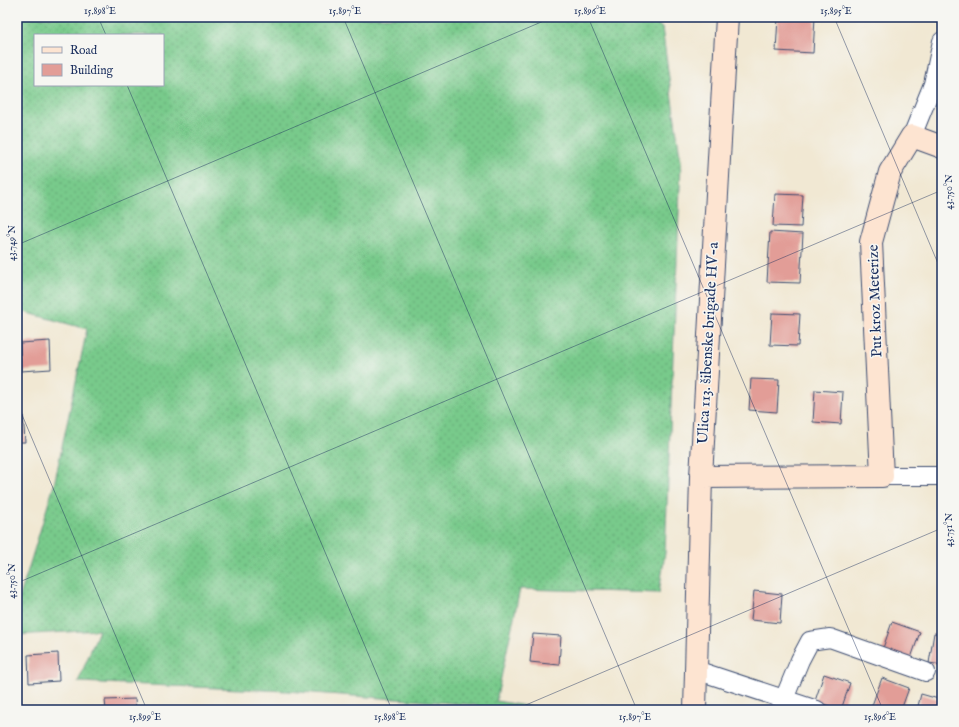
<svg xmlns="http://www.w3.org/2000/svg" width="959" height="727" viewBox="0 0 959 727" font-family="'IM FELL English',serif">
<style>
.grass{fill:url(#grass-dots);stroke:#4a7c74;fill-rule:evenodd}
.building{fill:#e29d97}
.lines{fill:none;stroke-linecap:round;stroke-linejoin:round}
.street-casing{stroke:#3b4b70;stroke-width:20}
.secondary-casing{stroke:#3b4b70;stroke-width:24}
.street{stroke:#fff;stroke-width:18}
.secondary{stroke:#fde4d1;stroke-width:22}
.ticks{fill:none;stroke:#1b2f5e;stroke-width:1;stroke-opacity:0.45}
.labels{text-anchor:middle;dominant-baseline:central;stroke-width:3;stroke-linejoin:round;paint-order:stroke}
.street-label{font-size:15px;fill:#1b2f5e;stroke:#f6f6f2}
.neatline{fill:none;stroke:#1b2f5e;stroke-width:1.5}
.ticks-label{font-size:10px;text-anchor:middle;fill:#1b2f5e}
</style>
<defs>
<pattern id="grass-dots" width="8" height="8" patternUnits="userSpaceOnUse"><rect width="8" height="8" fill="#78ca8b"/><path d="M2 2h.1M6 6h.1" fill="none" stroke="#62a475" stroke-width="1.8" stroke-linecap="round"/></pattern>
</defs>
<rect width="100%" height="100%" fill="#f6f6f2"/>
<filter id="ink" filterUnits="userSpaceOnUse"><feTurbulence type="fractalNoise" baseFrequency=".025" numOctaves="2"/><feDisplacementMap in="SourceGraphic" scale="8" xChannelSelector="R" yChannelSelector="G"/><feConvolveMatrix kernelMatrix="1 2 1 2 8 2 1 2 1" color-interpolation-filters="sRGB"/></filter>
<filter id="wash" filterUnits="userSpaceOnUse"><feTurbulence type="fractalNoise" baseFrequency=".012" numOctaves="4" result="noise"/><feDisplacementMap in="SourceGraphic" scale="16" xChannelSelector="R" yChannelSelector="G"/><feGaussianBlur stdDeviation="0.9" result="paint"/><feColorMatrix in="noise" values="0 0 0 0 0 0 0 0 0 0 0 0 0 0 0 0 0 1.4 0 .05"/><feComposite in="paint" operator="in"/></filter>
<g filter="url(#wash)">
<rect width="100%" height="100%" fill="#f1e8d3"/>
<path class="grass" d="M17 17H650L662 28 681 163 665 553 659 593 520 589 496 701 543 709V710H478V705L286 691 78 682 99 630 17 635V606L54 485 87 329 17 310ZM35 35H163V85H35Z"/>
<g id="blocks">
<path class="building" d="M778 17H815L813 53 776 51Z
M775 194 803 195 801 227 773 226Z
M770 232 803 234 800 283 767 282Z
M772 313 800 314 798 346 770 345Z
M50 341 51 369 21 371 20 343Z
M751 379 779 380 777 412 749 410Z
M815 390 843 392 841 424 813 422Z
M23 414 25 442H17V415Z
M754 591 782 594 780 623 751 620Z
M892 622 920 632 910 661 882 651Z
M941 631 942 665 929 663 934 633 941 634Z
M533 634 561 636 559 665 530 662Z
M58 653 59 681 29 683 28 655Z
M824 674 850 683 841 710 815 701Z
M882 678 909 688 901 710H877L871 708Z
M921 694 942 700V710H917Z
M135 699 136 710H106L105 700Z
M600 706 630 709V710H600Z"/>
</g>
</g>
<g filter="url(#ink)">
<use href="#blocks" fill-opacity="0" stroke="#3b4b70" stroke-width="1"/>
<g class="lines">
<g class="street-casing">
<path id="street" d="M912 136 933 84 942 41
M882 476H942
M696 670 817 710
M784 699 800 660 810 641 830 638 926 672"/>
</g>
<g class="secondary-casing">
<path id="secondary" d="M701 477 882 476 871 242 890 172 912 136 942 147
M695 710 701 477 727 17"/>
</g>
<use href="#street" class="street"/>
<use href="#secondary" class="secondary"/>
</g>
</g>
<path class="ticks" d="M98 17 106 35M343 17 637 710M588 17 883 710M834 17 942 273M127 85 392 710M17 245 553 17M17 403 147 710M17 583 942 190M514 710 942 528"/>
<g class="labels">
<g class="street-label">
<text transform="translate(875 301) rotate(-92)">Put kroz Meterize</text>
<text transform="translate(708 343) rotate(-87)">Ulica 113. šibenske brigade HV-a</text>
</g>
</g>
<rect width="959" height="727" fill="none" stroke="#f6f6f2" stroke-width="44"/>
<rect x="34" y="34" width="130" height="52" fill="#f6f6f2" stroke="#9ea6b7"/>
<rect x="42" y="47" width="20" height="6" fill="#fde4d1" stroke="#9ea6b7"/>
<text x="70" y="54" font-size="12" fill="#1b2f5e">Road</text>
<rect x="42" y="64" width="20" height="12" fill="#e29d97" stroke="#9ea6b7"/>
<text x="70" y="74" font-size="12" fill="#1b2f5e">Building</text>
<rect x="22" y="22" width="915" height="683" class="neatline"/>
<g class="ticks-label">
<text x="100" y="14">15.898°E</text>
<text x="345" y="14">15.897°E</text>
<text x="590" y="14">15.896°E</text>
<text x="836" y="14">15.895°E</text>
<text transform="translate(948 192) rotate(-90)" y="4">43.750°N</text>
<text transform="translate(11 243) rotate(-90)" y="4">43.749°N</text>
<text transform="translate(948 530) rotate(-90)" y="4">43.751°N</text>
<text transform="translate(11 581) rotate(-90)" y="4">43.750°N</text>
<text x="145" y="720">15.899°E</text>
<text x="390" y="720">15.898°E</text>
<text x="635" y="720">15.897°E</text>
<text x="880" y="720">15.896°E</text>
</g>
</svg>
